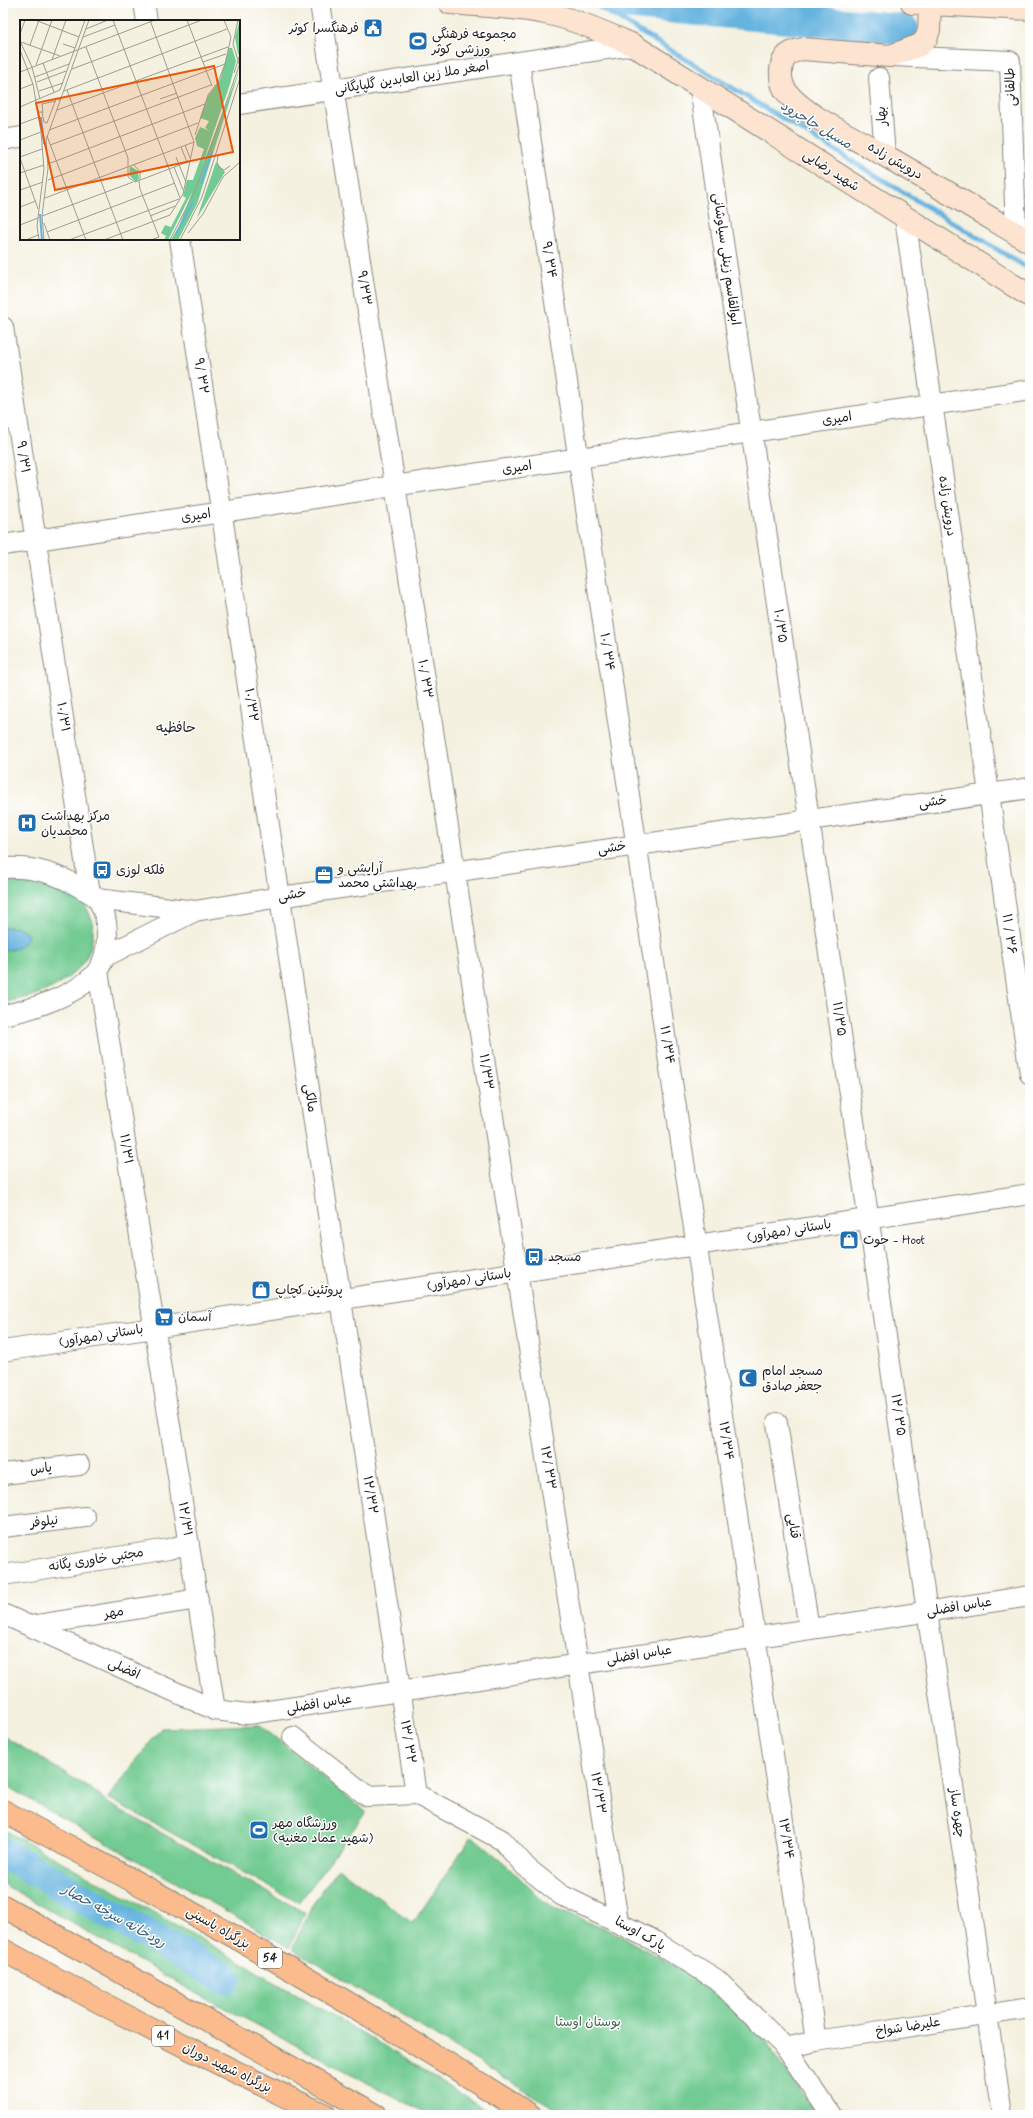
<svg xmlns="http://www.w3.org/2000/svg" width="1033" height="2118" viewBox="0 0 1033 2118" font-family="Mynerve,'Playpen Sans Arabic',sans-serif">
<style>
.green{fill:#72cb92;stroke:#477457}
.water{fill:#65b3df;stroke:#40687e}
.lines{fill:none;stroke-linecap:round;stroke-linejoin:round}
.stream{stroke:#65b3df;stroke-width:5}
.river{stroke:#65b3df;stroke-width:31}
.street-casing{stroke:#88867e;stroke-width:22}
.secondary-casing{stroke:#88867e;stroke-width:24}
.highway-casing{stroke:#88867e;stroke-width:24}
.street{stroke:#fff;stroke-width:20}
.secondary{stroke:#fde4d1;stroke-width:22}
.highway{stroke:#fbbb8c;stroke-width:22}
.labels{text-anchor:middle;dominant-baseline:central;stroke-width:3;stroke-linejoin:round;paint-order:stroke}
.shield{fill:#fff;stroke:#606060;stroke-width:1}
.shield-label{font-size:12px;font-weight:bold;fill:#1c1c1c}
.poi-label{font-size:13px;fill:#1c1c1c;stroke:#fff;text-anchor:start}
.street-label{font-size:13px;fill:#1c1c1c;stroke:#fff}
.park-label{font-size:13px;fill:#3e624b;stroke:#fff}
.water-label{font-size:14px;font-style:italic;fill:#3d6074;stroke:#fff}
.neighbourhood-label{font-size:14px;fill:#1c1c1c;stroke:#fff}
.inset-river{fill:none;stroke:#65b3df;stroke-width:2}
.inset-road{fill:none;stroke:#9e9c92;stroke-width:1}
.view{fill:#e8590c;fill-opacity:0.15;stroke:#e8590c;stroke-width:2}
.inset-edge{fill:none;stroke:#1c1c1c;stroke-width:2}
</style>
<rect width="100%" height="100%" fill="#fff"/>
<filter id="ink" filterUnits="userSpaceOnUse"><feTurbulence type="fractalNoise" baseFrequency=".025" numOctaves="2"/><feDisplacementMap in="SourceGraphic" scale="8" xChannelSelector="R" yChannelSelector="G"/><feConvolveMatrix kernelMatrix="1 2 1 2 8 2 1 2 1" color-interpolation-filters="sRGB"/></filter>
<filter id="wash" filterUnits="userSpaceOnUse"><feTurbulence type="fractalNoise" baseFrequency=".012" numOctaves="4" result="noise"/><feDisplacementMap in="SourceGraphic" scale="16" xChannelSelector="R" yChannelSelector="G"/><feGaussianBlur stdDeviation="0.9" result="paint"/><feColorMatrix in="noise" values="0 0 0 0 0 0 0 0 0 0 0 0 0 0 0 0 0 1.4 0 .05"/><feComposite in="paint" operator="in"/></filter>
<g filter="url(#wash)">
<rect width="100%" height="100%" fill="#f4f1e0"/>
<path class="green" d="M12 879C35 881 66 885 83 903 90 912 93 921 93 931 93 976 41 998 3 1002V880Z
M260 1725 366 1812 299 1903 108 1798 161 1728Z
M3 1736 90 1788 108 1803 305 1913 289 1948C195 1891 98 1840 3 1784Z
M3 1829 187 1931 369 2037 495 2115H430L192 1991 3 1884Z
M472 1836 510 1868 542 1900 557 1910 608 1929 644 1949 699 1979 736 2008 762 2035 816 2115H566L292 1949 313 1904 338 1868 413 1923Z"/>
<path class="water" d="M3 927 19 928 28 935C25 947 14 949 3 951Z"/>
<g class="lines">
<path class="stream" d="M593 3 1026 267"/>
<path class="river" d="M618 3 903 29
M3 1853 226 1979"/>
</g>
</g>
<g filter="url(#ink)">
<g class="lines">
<g class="street-casing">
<path id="street" d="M144 3 147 21
M320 3 618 1921
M892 56 1010 61 1016 234
M519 62 816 2041
M879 78 885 155
M700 87 1002 2115
M239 104 633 45
M3 140 21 137
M905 218 1030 1074
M180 239 416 1794
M3 327 90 893
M3 545 1030 390
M3 868C32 866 57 873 81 888 87 891 95 895 98 900 105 911 107 923 107 935 107 947 105 960 98 970 81 994 31 1010 3 1015
M97 899 195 911 280 897 1030 788
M104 957 195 911
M98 971 215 1710
M3 1351 1030 1194
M777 1423 809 1629
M3 1474 79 1465
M3 1527 85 1517
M3 1575 169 1549 189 1543
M3 1614 215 1710 248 1714 1030 1596
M30 1626 198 1599
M293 1737 367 1796 416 1794
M416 1794 502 1840 526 1867 561 1895 651 1939 716 1979 786 2048 831 2115
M786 2048 816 2041 1030 2008"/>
</g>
<g class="secondary-casing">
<path id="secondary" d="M450 3C486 6 523 7 558 16 584 23 608 34 633 45L1030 296
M912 3 1030 9
M930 4 929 30 926 39 920 45 890 56 803 49C799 50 794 51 791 53 777 60 779 84 788 94 808 118 856 138 884 155 933 183 982 213 1030 242"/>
</g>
<g class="highway-casing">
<path id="highway" d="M3 1811C63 1844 124 1875 183 1908 301 1973 416 2043 530 2115
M3 1906 376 2115
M3 1950C109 2008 216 2064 325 2115"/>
</g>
<use href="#street" class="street"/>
<use href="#secondary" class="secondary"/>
<use href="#highway" class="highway"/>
</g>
</g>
<defs>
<g id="civic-square" transform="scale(1)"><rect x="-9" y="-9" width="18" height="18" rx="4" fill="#1f6fb2" stroke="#fff"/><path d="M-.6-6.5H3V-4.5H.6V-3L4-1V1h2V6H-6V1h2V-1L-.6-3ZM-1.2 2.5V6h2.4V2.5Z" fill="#fff"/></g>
<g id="stadium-square" transform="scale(1)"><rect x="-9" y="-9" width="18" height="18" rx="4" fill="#1f6fb2" stroke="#fff"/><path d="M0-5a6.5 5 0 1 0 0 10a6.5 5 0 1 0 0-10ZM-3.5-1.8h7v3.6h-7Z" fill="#fff"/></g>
<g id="hospital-square" transform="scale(1)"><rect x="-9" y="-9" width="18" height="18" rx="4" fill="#1f6fb2" stroke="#fff"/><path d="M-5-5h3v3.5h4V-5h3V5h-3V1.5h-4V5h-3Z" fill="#fff"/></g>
<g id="bus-square" transform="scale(1)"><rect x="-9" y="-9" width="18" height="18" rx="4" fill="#1f6fb2" stroke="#fff"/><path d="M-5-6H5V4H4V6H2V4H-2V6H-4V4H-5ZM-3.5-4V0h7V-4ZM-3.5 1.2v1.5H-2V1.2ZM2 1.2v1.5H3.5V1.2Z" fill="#fff"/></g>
<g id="office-square" transform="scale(1)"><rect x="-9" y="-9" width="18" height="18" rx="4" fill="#1f6fb2" stroke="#fff"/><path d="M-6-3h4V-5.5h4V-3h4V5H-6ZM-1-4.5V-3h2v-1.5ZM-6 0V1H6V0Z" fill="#fff"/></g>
<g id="shop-square" transform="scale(1)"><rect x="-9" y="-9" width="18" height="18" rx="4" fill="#1f6fb2" stroke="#fff"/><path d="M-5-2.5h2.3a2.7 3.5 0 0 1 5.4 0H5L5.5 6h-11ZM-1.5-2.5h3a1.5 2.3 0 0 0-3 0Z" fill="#fff"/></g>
<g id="supermarket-square" transform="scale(1)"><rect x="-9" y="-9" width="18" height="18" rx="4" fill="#1f6fb2" stroke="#fff"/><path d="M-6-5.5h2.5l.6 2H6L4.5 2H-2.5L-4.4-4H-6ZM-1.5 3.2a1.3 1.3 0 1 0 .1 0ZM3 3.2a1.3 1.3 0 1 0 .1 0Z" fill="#fff"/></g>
<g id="mosque-square" transform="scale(1)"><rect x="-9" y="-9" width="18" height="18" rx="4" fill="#1f6fb2" stroke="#fff"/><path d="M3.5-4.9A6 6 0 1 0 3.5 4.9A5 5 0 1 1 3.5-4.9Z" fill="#fff"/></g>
</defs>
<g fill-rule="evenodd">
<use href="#civic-square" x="373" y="28"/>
<use href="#stadium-square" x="418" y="41"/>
<use href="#hospital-square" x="27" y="823"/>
<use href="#bus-square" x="102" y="870"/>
<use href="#office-square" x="324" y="875"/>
<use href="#shop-square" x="849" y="1240"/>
<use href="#bus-square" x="534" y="1257"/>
<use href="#shop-square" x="261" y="1290"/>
<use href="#supermarket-square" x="164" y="1317"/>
<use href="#mosque-square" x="748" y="1378"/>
<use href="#stadium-square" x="259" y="1830"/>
</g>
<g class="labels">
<g class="shield">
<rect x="258" y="1948" width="24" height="20" rx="3"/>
<rect x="152" y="2026" width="22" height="20" rx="3"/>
</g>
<g class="shield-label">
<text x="270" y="1958">54</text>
<text x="163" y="2036">41</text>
</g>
<g class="poi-label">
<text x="359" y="28" text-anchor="end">فرهنگسرا کوثر</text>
<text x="432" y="34">مجموعه فرهنگی<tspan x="432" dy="15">ورزشی کوثر</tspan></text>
<text x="41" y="816">مرکز بهداشت<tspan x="41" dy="15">محمدیان</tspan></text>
<text x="338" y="868">آرایشی و<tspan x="338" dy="15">بهداشتی محمد</tspan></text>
<text x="116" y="870">فلکه لوزی</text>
<text x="863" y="1240">حوت - Hoot</text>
<text x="548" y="1257">مسجد</text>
<text x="275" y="1290">پروتئین کچاپ</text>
<text x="178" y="1317">آسمان</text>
<text x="762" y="1371">مسجد امام<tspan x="762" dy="15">جعفر صادق</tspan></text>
<text x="273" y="1823">ورزشگاه مهر<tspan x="273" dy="15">(شهید عماد مغنیه)</tspan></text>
</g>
<g class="street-label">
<text transform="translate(412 78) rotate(-9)">اصغر ملا زین العابدین گلپایگانی</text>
<text transform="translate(1011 87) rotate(-92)">طالقانی</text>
<text transform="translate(882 116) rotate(-94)">بهار</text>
<text transform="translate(895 161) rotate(30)">درویش زاده</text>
<text transform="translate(831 171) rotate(33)">شهید رضایی</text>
<text transform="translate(726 259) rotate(82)">ابوالقاسم زینلی سیاوشانی</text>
<text transform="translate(549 260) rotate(81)">۹/ ۳۴</text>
<text transform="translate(364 288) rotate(81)">۹/۳۳</text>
<text transform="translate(201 376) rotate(81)">۹/ ۳۲</text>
<text transform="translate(837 419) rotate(-9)">امیری</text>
<text transform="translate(23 457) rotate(81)">۹ /۳۱</text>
<text transform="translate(517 468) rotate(-9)">امیری</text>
<text transform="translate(947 506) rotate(82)">درویش زاده</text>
<text transform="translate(196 516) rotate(-9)">امیری</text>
<text transform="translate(780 626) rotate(82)">۱۰/۳۵</text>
<text transform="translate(607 652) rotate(81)">۱۰/ ۳۴</text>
<text transform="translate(425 679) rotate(81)">۱۰/ ۳۳</text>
<text transform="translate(251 705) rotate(81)">۱۰/۳۲</text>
<text transform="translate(63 717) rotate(81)">۱۰/۳۱</text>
<text transform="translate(933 802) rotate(-8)">خشی</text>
<text transform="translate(612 848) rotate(-8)">خشی</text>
<text transform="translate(292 895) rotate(-9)">خشی</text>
<text transform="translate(1009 934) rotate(82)">۱۱ / ۳۶</text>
<text transform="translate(839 1019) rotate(82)">۱۱/۳۵</text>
<text transform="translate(667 1045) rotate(81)">۱۱ /۳۴</text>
<text transform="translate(486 1072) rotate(81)">۱۱/۳۳</text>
<text transform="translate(310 1098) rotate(81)">مالکی</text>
<text transform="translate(126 1149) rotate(81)">۱۱/۳۱</text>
<text transform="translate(789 1231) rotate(-9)">باستانی (مهرآور)</text>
<text transform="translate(469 1280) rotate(-9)">باستانی (مهرآور)</text>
<text transform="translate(101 1336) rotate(-9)">باستانی (مهرآور)</text>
<text transform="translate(898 1415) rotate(82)">۱۲/ ۳۵</text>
<text transform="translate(726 1441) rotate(81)">۱۲/۳۴</text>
<text transform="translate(548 1468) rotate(81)">۱۲/ ۳۳</text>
<text transform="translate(41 1469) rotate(-6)">یاس</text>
<text transform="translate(370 1495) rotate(81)">۱۲/۳۲</text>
<text transform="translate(185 1519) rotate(81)">۱۲/۳۱</text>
<text transform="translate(44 1522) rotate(-7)">نیلوفر</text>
<text transform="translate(793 1526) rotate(81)">قنایی</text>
<text transform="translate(96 1560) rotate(-9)">مجتبی خاوری یگانه</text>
<text transform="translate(959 1607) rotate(-9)">عباس افضلی</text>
<text transform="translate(114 1613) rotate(-9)">مهر</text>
<text transform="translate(639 1655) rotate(-9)">عباس افضلی</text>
<text transform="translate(124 1669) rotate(24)">افضلی</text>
<text transform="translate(319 1704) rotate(-9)">عباس افضلی</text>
<text transform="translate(408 1742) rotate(81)">۱۳/ ۳۲</text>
<text transform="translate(598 1793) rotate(81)">۱۳/۳۳</text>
<text transform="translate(957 1813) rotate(82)">چهره ساز</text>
<text transform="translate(786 1839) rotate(81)">۱۳/۳۴</text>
<text transform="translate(218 1928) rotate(30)">بزرگراه یاسینی</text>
<text transform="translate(640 1934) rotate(29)">پارک اوستا</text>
<text transform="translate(908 2027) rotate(-9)">علیرضا شواخ</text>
<text transform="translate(227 2068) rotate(26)">بزرگراه شهید دوران</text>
</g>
<g class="park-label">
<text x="588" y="2022">بوستان اوستا</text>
</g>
<g class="water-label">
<text transform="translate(816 125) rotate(31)">مسیل جاجرود</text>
<text transform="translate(114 1916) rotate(29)">رودخانه سرخه حصار</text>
</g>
<g class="neighbourhood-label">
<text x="176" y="728">حافظیه</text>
</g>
</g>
<g transform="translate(20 20)">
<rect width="220" height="220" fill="#f4f1e0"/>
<path d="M220 0V32L218 35 215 17ZM209 28H212L216 41 210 64 176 164 148 220H144L146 216 141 213 145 205 151 207 166 178 163 176 167 160H173L184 129 177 126 175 118 180 107 190 111 185 108 189 101 180 98 188 76 200 60ZM220 48 177 184 158 220H151L159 206ZM196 142 205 152 177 198 181 186ZM110 146 118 151 119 159 116 162 109 155Z" fill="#72cb92"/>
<path class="inset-river" d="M21 97 24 124M181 164 192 132M20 194 22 220M156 214 173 182"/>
<path class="inset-road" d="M15 0 59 17M93 0 160 178M167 0 192 66M204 0 211 17M218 0 213 24 220 47M66 9 88 0M0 14 5 0M63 17 95 5M0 21 12 47 20 79M1 22 40 36M43 24 55 28M10 25 19 0M66 27 108 138V146M0 30 13 64 21 112 24 149 17 206 19 220M32 40 46 0M183 42 206 34M23 43 34 72M16 45 32 0M52 49 182 0M0 52 135 0M214 53 220 34M15 57 49 44M17 62 46 51M0 69 13 64M47 70 103 220M19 71 43 63M44 71 207 9M140 79 157 73M16 80 40 70 65 0M0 87 16 80M37 90 208 27M18 92H22L24 102 27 103 36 79 40 80M23 93 22 84 36 81M0 104 19 97M29 110 205 44M175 115 188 75 198 62 205 44 211 17M27 116 66 220M0 120 21 112M30 125 191 65M165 125 170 138M161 127 167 142M198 136 197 143 200 148 204 150 210 146M0 137 22 129M156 137 166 162M0 138 18 189M28 144 185 84M114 145 120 152V160M108 147V157L115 162 170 141M154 147 163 170M0 153 24 145M28 160 178 103M119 161 120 169 139 217 131 220M0 170 23 162M25 178 174 122M0 187 16 181M22 196 113 162M130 196 155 186M24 203 30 220M0 205 18 198M27 212 155 163M168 213 183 194 203 157 220 142M6 220 18 215M24 220 22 196 28 148 26 120 69 0M49 220 159 179M84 220 150 195 163 174 174 122 130 0M150 220 176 169 220 43M160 220 182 177 220 58"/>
<path class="view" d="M194 46 213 132 35 170 16 83Z"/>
<rect width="220" height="220" class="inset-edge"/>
</g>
<rect width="1033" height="2118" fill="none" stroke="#fff" stroke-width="16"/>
</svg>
